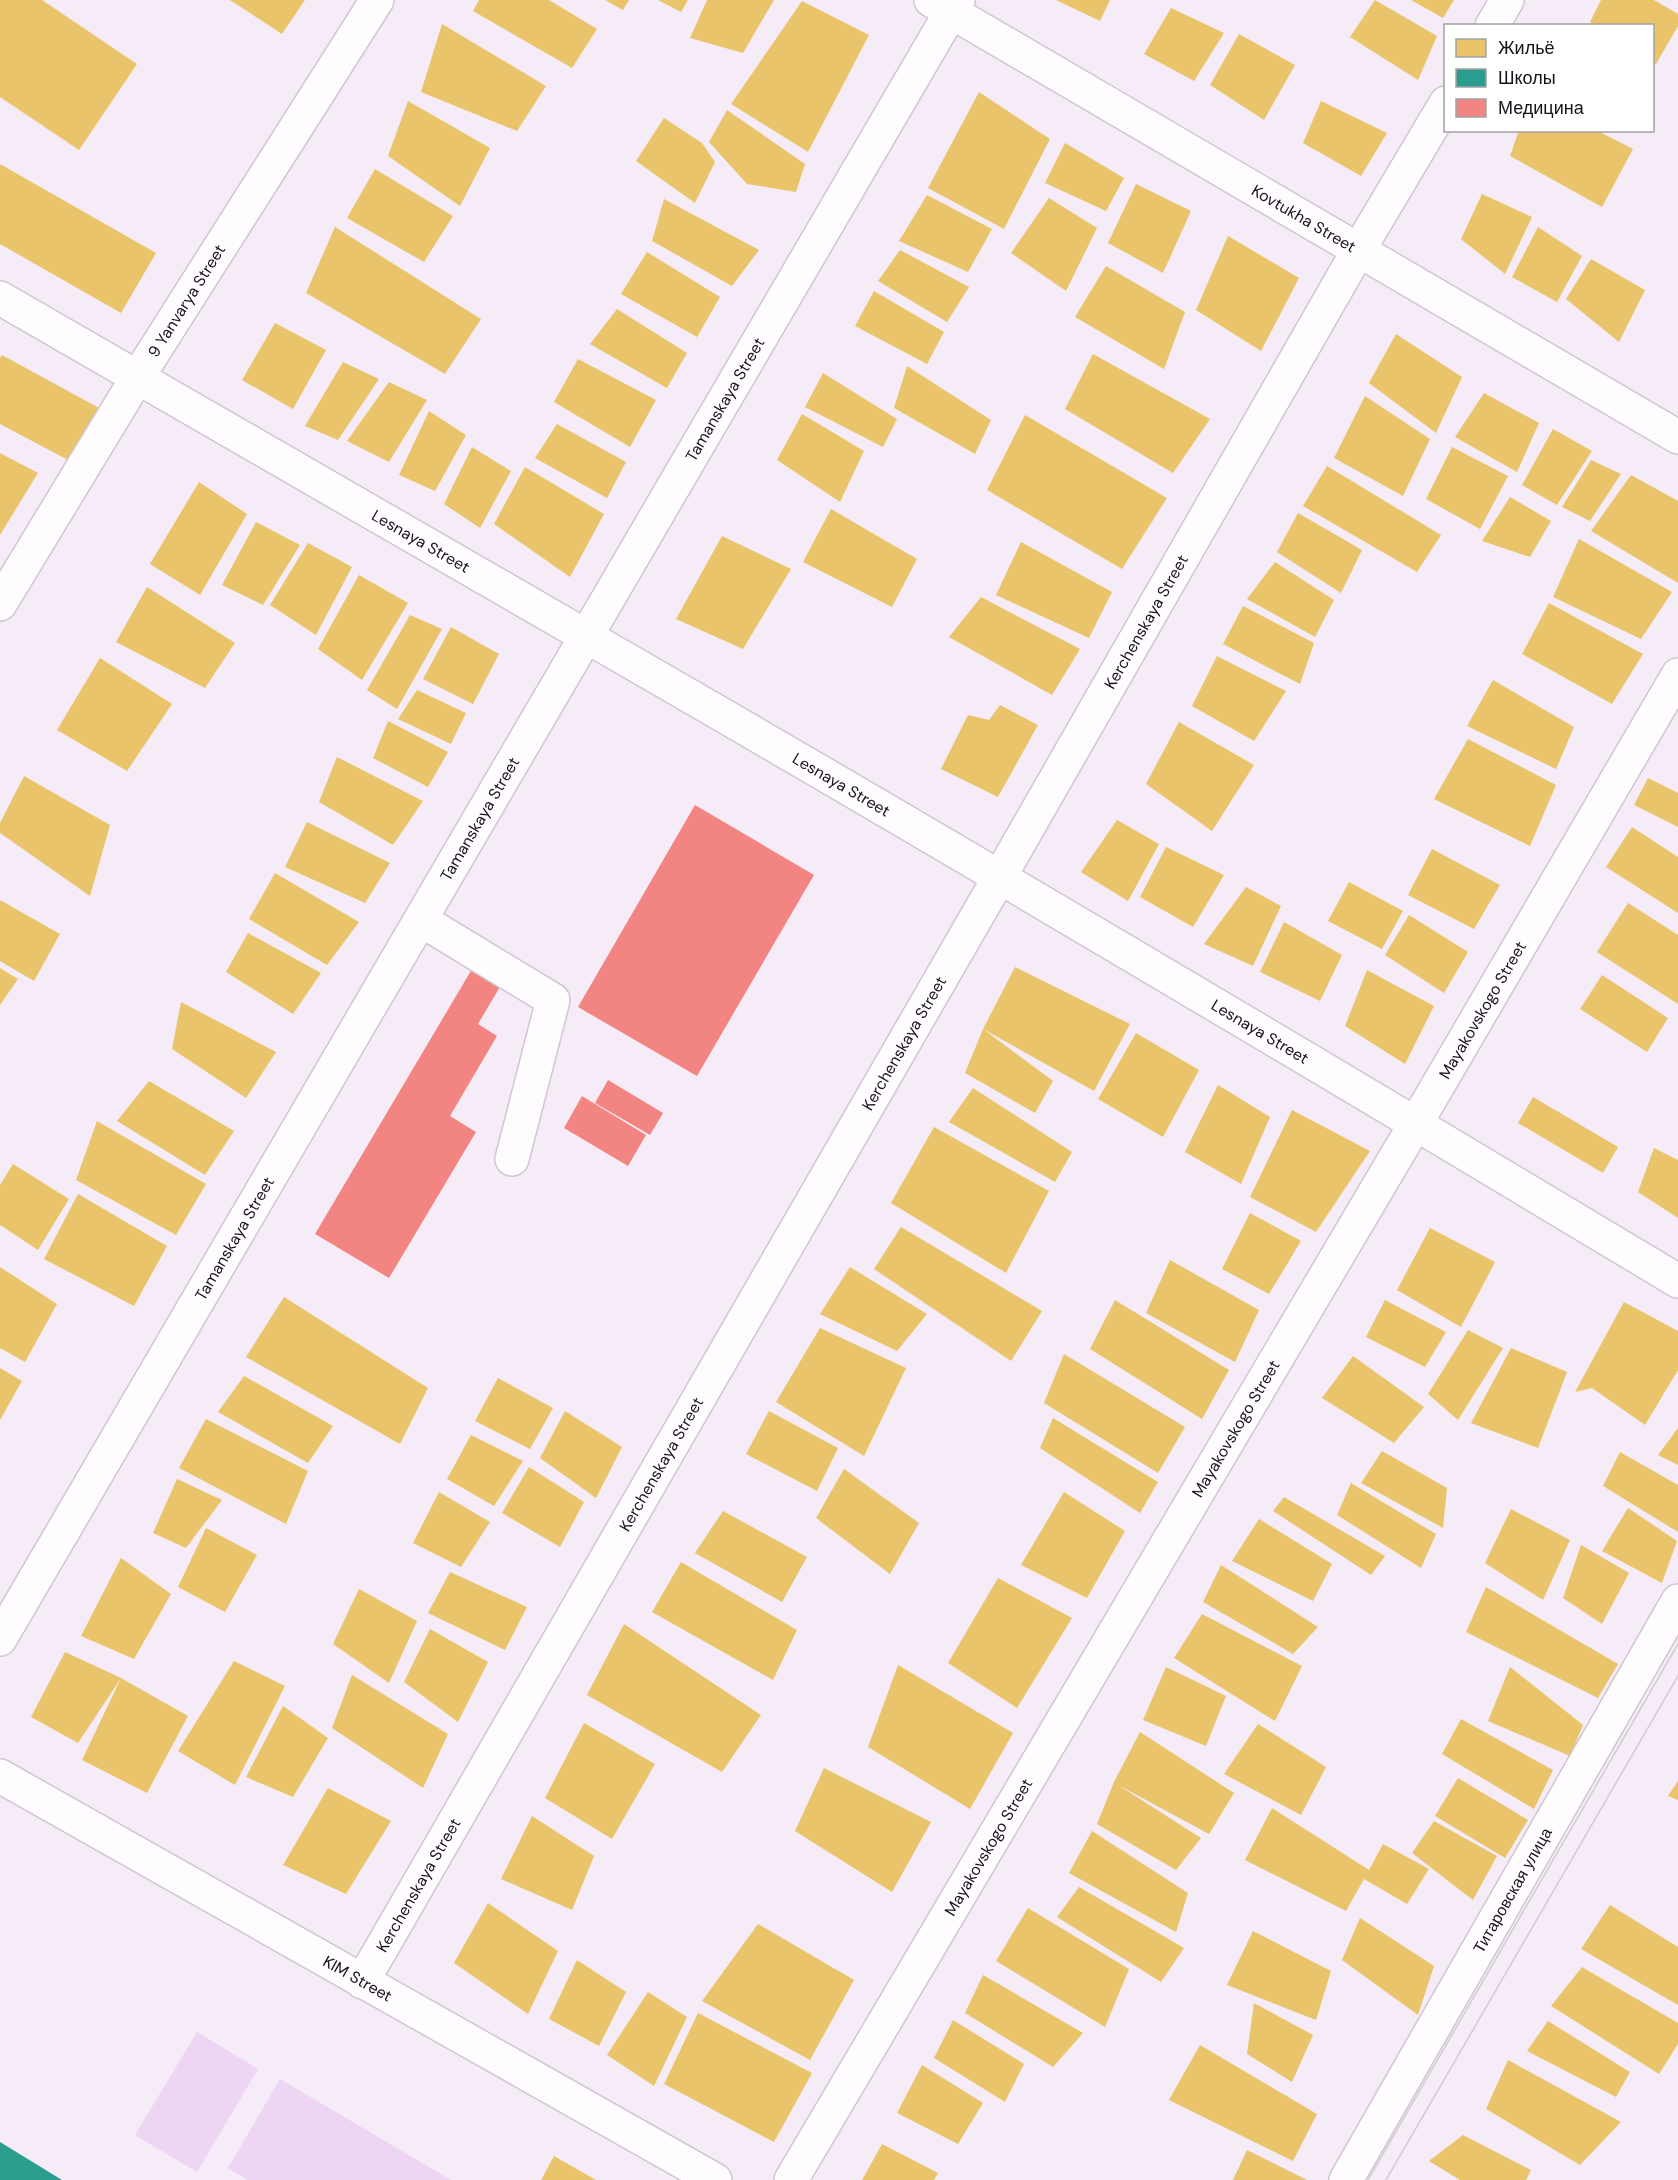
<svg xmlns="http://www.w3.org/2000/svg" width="1678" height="2180" viewBox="0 0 1678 2180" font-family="'DM Sans',sans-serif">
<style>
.green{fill:#edd5f3}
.homes{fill:#e9c46a}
.schools{fill:#2a9d8f}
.health{fill:#f28482}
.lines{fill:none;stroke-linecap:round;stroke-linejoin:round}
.minor-casing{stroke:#cfc7d0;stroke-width:36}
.minor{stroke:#fefcfe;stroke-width:33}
.tram{stroke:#d0cdd0;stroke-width:1.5}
.labels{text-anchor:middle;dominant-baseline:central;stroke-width:6;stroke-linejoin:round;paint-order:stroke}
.street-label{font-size:16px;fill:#18131a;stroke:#fff}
</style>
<rect width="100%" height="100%" fill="#f5ecf7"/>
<path class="green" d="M197 2032 258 2069 197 2172 135 2135Z
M280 2079 451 2180H248L228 2168Z"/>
<path class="homes" d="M0 0H42L137 64 79 150 0 97Z
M230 0H305L282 34Z
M479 0H549L597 29 572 68 473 11Z
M605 0H629L623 10Z
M658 0H688L681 12Z
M707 0H774L743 53 690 38Z
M1056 0H1110L1100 21Z
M1375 0 1437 36 1418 80 1350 37Z
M1411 0H1454L1443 18Z
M1601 0H1654L1678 14V26L1656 64 1652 62V26H1595L1590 22Z
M802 1 869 35 808 152 731 104Z
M1171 8 1224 33 1194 81 1144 54Z
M442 24 546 86 517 131 421 92Z
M1239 34 1295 65 1264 120 1210 85Z
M979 92 1050 139 1004 229 928 188Z
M408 101 490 148 460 206 388 156Z
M1321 101 1387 133 1361 176 1303 143Z
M727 110 805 164 796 192 747 184 709 142Z
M664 118 702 143 715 162 695 203 636 161Z
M1519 130H1596L1633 149 1602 207 1510 156Z
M1065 143 1124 178 1106 211 1045 183Z
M0 164 156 253 121 313 0 244Z
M375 169 453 216 424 262 347 218Z
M1136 184 1191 211 1163 273 1108 243Z
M1482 194 1532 217 1505 274 1461 239Z
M927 195 992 229 968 272 899 241Z
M1049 198 1097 228 1066 291 1011 253Z
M664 199 759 250 732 286 652 241Z
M335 227 481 319 445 374 306 293Z
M1538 227 1582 256 1557 302 1512 277Z
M1228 236 1299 278 1261 351 1196 310Z
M900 250 969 287 947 322 878 281Z
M647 252 720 297 697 337 621 294Z
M1591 259 1645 290 1619 342 1566 299Z
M1106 266 1185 312 1164 369 1075 317Z
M874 291 944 332 927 364 855 326Z
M617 309 687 353 667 388 590 344Z
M275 323 326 350 293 409 242 380Z
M1396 334 1462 377 1436 433 1369 383Z
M1093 354 1210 419 1173 473 1065 409Z
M2 355 99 408 68 460 0 424V358Z
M578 359 656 400 630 447 554 402Z
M343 362 379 379 338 440 305 426Z
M907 366 991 420 975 454 894 408Z
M823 373 897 419 883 447 805 407Z
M389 382 427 400 389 462 347 441Z
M1484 393 1539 423 1517 472 1455 437Z
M1365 396 1430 439 1403 496 1334 458Z
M429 411 466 435 435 491 399 475Z
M802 414 864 451 840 502 777 460Z
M1025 415 1167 498 1122 569 987 490Z
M557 424 626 462 607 498 535 458Z
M1553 429 1592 451 1557 505 1522 485Z
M472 447 511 471 480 528 444 504Z
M1452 447 1508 476 1480 529 1426 499Z
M0 453 38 473 0 535Z
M1591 460 1621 474 1590 521 1562 507Z
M1327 466 1441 535 1417 572 1303 506Z
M525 467 604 514 570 577 494 524Z
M1631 475 1678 501V583L1591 531Z
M199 482 247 514 200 595 150 564Z
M1510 497 1551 521 1530 557 1482 541Z
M831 509 917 559 892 607 803 562Z
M1298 513 1362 550 1341 593 1277 552Z
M256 522 300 545 263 605 222 585Z
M722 536 791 569 743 649 676 619Z
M1579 539 1672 592 1641 639 1553 597Z
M1021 542 1112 592 1089 638 996 595Z
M308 543 352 567 316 635 270 605Z
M1275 562 1334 600 1315 637 1247 599Z
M359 575 408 603 362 680 318 649Z
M147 587 235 643 205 688 116 642Z
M981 597 1080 649 1052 695 949 637Z
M1549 603 1643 654 1612 704 1522 654Z
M1243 606 1314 643 1300 684 1223 644Z
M410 615 442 629 397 709 367 690Z
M451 627 499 654 473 704 423 679Z
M1217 656 1286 691 1254 741 1192 706Z
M100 658 172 704 127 771 57 730Z
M1493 680 1574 727 1556 769 1467 726Z
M417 690 466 713 451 744 398 719Z
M1000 705 1038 725 998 797 941 769 968 715 989 720Z
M388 721 448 752 428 787 373 758Z
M1179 722 1254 765 1212 831 1146 784Z
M1468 739 1556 785 1530 846 1434 799Z
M337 757 423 801 393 845 319 802Z
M24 776 110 825 90 896 0 833V823Z
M1648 778 1678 793V827L1634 805Z
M1117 820 1159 844 1128 901 1081 872Z
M307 822 390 863 365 903 285 867Z
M1632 827 1678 857V913L1606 867Z
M1166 847 1224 875 1193 927 1140 897Z
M1432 849 1500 885 1474 929 1408 895Z
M275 873 359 922 327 965 249 919Z
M1349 882 1403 911 1382 949 1328 921Z
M1246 887 1281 906 1253 966 1204 944Z
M0 900 60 934 34 981 0 961Z
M1628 903 1678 935V1004L1597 952Z
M1409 915 1468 952 1444 993 1385 955Z
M1284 922 1342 955 1320 1001 1260 972Z
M248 933 321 973 293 1014 226 972Z
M1015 967 1130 1024 1094 1091 983 1029 1053 1081 1035 1113 965 1073 983 1029Z
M0 968 18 979 0 1005Z
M1367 970 1434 1006 1405 1064 1345 1026Z
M1602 975 1668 1018 1647 1052 1580 1009Z
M181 1002 276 1052 246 1098 172 1049Z
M1136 1033 1199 1070 1163 1137 1098 1099Z
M149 1081 234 1131 205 1175 117 1121Z
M1218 1085 1270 1117 1241 1184 1185 1152Z
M973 1088 1072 1152 1055 1182 949 1122Z
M1533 1097 1618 1147 1603 1173 1518 1123Z
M1292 1110 1370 1151 1316 1232 1250 1197Z
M97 1121 206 1184 176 1235 76 1180Z
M934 1127 1049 1191 1006 1273 891 1203Z
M1654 1148 1678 1160V1218L1638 1192Z
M13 1164 69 1199 38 1250 0 1225V1185Z
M78 1194 167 1246 134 1306 44 1259Z
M1250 1213 1301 1241 1269 1294 1222 1269Z
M901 1227 1042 1311 1011 1361 874 1269Z
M1430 1228 1495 1262 1461 1327 1397 1290Z
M1170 1260 1259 1310 1235 1362 1146 1313Z
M0 1267 57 1304 25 1362 0 1348Z
M850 1267 927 1314 897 1351 820 1314Z
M284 1297 428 1388 400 1444 246 1357Z
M1115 1300 1229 1370 1202 1419 1090 1349Z
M1385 1300 1446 1332 1425 1367 1366 1337Z
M1624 1302 1678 1331V1370L1645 1425 1592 1388 1575 1392Z
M820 1328 906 1368 864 1456 776 1402Z
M1468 1330 1503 1348 1458 1420 1428 1394Z
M1511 1348 1567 1372 1538 1448 1471 1423Z
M1064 1354 1185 1427 1158 1473 1044 1403Z
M1353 1356 1424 1407 1394 1443 1322 1398Z
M0 1368 22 1381 0 1420Z
M244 1376 333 1426 308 1463 218 1412Z
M498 1378 553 1408 530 1449 475 1421Z
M565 1411 622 1447 596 1498 540 1458Z
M769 1411 838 1448 817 1491 746 1454Z
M1053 1418 1158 1482 1140 1513 1040 1448Z
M206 1419 308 1471 286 1524 179 1468Z
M1678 1428V1465L1658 1455Z
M471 1435 523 1461 494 1506 447 1479Z
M1382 1451 1447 1488 1443 1528 1361 1483Z
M1620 1452 1678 1485V1532L1603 1486Z
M529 1467 584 1502 560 1547 502 1513Z
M844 1469 919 1523 890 1574 816 1518Z
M177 1479 222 1500 186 1548 153 1533Z
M1351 1483 1436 1534 1421 1568 1337 1515Z
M439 1492 490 1522 461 1567 413 1543Z
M1064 1492 1125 1531 1087 1598 1021 1565Z
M1284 1497 1385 1556 1371 1575 1273 1511Z
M1628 1508 1677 1541 1662 1583 1602 1551Z
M1511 1509 1570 1540 1543 1600 1485 1563Z
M723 1511 807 1557 782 1602 695 1553Z
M1259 1519 1332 1564 1313 1601 1232 1561Z
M206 1528 257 1555 225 1612 178 1587Z
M1581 1545 1629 1573 1602 1624 1563 1598Z
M121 1558 171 1594 134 1659 81 1636Z
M681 1562 797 1630 773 1680 652 1612Z
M1221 1565 1318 1627 1293 1654 1203 1602Z
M450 1572 527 1607 505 1650 428 1613Z
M998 1578 1072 1618 1017 1708 948 1663Z
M1486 1587 1618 1664 1598 1698 1466 1632Z
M359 1589 417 1621 389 1683 333 1644Z
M1202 1614 1302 1666 1275 1721 1174 1658Z
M624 1624 761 1715 722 1772 587 1695Z
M430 1629 488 1662 458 1722 404 1682Z
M65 1652 121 1678 188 1716 147 1793 82 1760 121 1678 78 1743 31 1717Z
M234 1661 285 1686 235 1785 178 1751Z
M898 1665 1013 1733 970 1809 868 1747Z
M1166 1667 1226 1696 1206 1746 1143 1720Z
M1510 1667 1583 1725 1570 1756 1488 1721Z
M352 1675 448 1734 423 1788 332 1728Z
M283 1706 328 1738 293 1797 246 1777Z
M1461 1719 1553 1770 1534 1809 1442 1754Z
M584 1723 655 1764 612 1839 545 1798Z
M1258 1724 1326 1767 1301 1815 1224 1774Z
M1140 1732 1234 1793 1209 1834 1118 1785 1201 1838 1176 1870 1097 1824 1114 1782Z
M824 1768 931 1822 892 1892 795 1831Z
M1458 1778 1528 1820 1505 1858 1435 1816Z
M1678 1781V1800L1668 1796Z
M328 1788 391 1821 346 1894 283 1865Z
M1272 1808 1369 1870 1383 1844 1429 1869 1407 1904 1364 1879 1346 1911 1245 1860Z
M532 1816 594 1856 572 1910 501 1879Z
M1434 1821 1497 1856 1473 1900 1412 1853Z
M1092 1831 1188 1893 1176 1932 1069 1873Z
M1079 1887 1184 1948 1161 1982 1057 1917Z
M488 1903 558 1951 528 2014 454 1963Z
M1610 1905 1678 1947V2005L1581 1949Z
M1028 1908 1129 1969 1105 2027 996 1961Z
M1360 1918 1434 1966 1418 2015 1342 1960Z
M758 1924 854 1980 810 2060 702 2001Z
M1253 1931 1331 1971 1316 2020 1227 1985Z
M577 1960 626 1992 599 2046 549 2019Z
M1582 1967 1678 2023V2044L1659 2074 1551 2006Z
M983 1975 1083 2033 1053 2067 965 2013Z
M648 1992 687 2017 654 2086 607 2055Z
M1254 2003 1313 2035 1292 2082 1247 2054Z
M698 2013 812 2073 774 2142 664 2084Z
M953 2020 1024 2064 1005 2102 934 2058Z
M1548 2021 1630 2072 1616 2097 1527 2051Z
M1200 2045 1317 2114 1293 2161 1169 2100Z
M1508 2060 1621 2122 1580 2165 1486 2109Z
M922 2065 983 2103 958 2144 897 2113Z
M1463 2135 1531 2170 1526 2180H1460L1429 2161Z
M882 2144 938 2173 934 2180H862Z
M1247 2150 1307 2180H1233Z
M554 2156 596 2180H541Z"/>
<path class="schools" d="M0 2142 62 2180H0Z"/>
<path class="health" d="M695 805 814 875 697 1076 578 1007Z
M475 964 504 980 478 1024 497 1036 450 1116 476 1132 389 1278 315 1234Z
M608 1080 663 1113 650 1135 595 1103Z
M582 1096 646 1135 628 1166 564 1128Z"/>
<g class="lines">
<g class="minor-casing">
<g id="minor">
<path id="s1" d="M931 0 1678 437"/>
<path d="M1492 26 1507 0"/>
<path id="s2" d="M0 298C194 412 390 522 584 635 951 846 1315 1063 1678 1281"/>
<path id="s3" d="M0 604 137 378 377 0"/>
<path d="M421 920 553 1000 512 1159"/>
<path id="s4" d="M0 1639 958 0"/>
<path id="s5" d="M0 1776 715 2180"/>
<path id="s6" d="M362 1982 999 878 1358 251 1446 103"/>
<path id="s7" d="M791 2180 1416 1123 1678 675"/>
<path id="s8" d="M1346 2180 1678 1601"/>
</g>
</g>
<use href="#minor" class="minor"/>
<path class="tram" d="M1368 2180 1678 1644
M1386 2180 1678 1676"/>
</g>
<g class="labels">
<g class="street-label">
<text stroke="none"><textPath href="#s1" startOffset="432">Kovtukha Street</textPath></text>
<text stroke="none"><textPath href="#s3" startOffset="356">9 Yanvarya Street</textPath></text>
<text stroke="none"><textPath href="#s4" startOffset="1436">Tamanskaya Street</textPath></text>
<text stroke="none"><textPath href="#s2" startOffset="486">Lesnaya Street</textPath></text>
<text stroke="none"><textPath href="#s6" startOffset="1570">Kerchenskaya Street</textPath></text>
<text stroke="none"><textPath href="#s2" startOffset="972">Lesnaya Street</textPath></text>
<text stroke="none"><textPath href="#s4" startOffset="950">Tamanskaya Street</textPath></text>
<text stroke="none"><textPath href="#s7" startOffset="1359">Mayakovskogo Street</textPath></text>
<text stroke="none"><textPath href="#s2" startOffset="1458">Lesnaya Street</textPath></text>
<text stroke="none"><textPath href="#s6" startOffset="1084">Kerchenskaya Street</textPath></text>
<text stroke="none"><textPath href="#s4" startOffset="464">Tamanskaya Street</textPath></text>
<text stroke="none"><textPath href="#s7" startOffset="873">Mayakovskogo Street</textPath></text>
<text stroke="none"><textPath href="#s6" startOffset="598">Kerchenskaya Street</textPath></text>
<text stroke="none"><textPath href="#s7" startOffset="387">Mayakovskogo Street</textPath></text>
<text stroke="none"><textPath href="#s6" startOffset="112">Kerchenskaya Street</textPath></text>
<text stroke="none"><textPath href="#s8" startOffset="334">Титаровская улица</textPath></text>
<text stroke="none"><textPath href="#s5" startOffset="411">KIM Street</textPath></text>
</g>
</g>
<rect x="1444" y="24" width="210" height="108" fill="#ffffff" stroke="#a3a1a3" stroke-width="1.5"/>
<rect x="1456" y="39" width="30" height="18" fill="#e9c46a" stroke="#a3a1a3" stroke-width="1.5"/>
<text x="1498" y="54" font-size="18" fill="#18131a">Жильё</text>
<rect x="1456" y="69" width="30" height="18" fill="#2a9d8f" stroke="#a3a1a3" stroke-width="1.5"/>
<text x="1498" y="84" font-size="18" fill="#18131a">Школы</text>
<rect x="1456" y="99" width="30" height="18" fill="#f28482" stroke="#a3a1a3" stroke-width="1.5"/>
<text x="1498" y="114" font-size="18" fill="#18131a">Медицина</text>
</svg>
